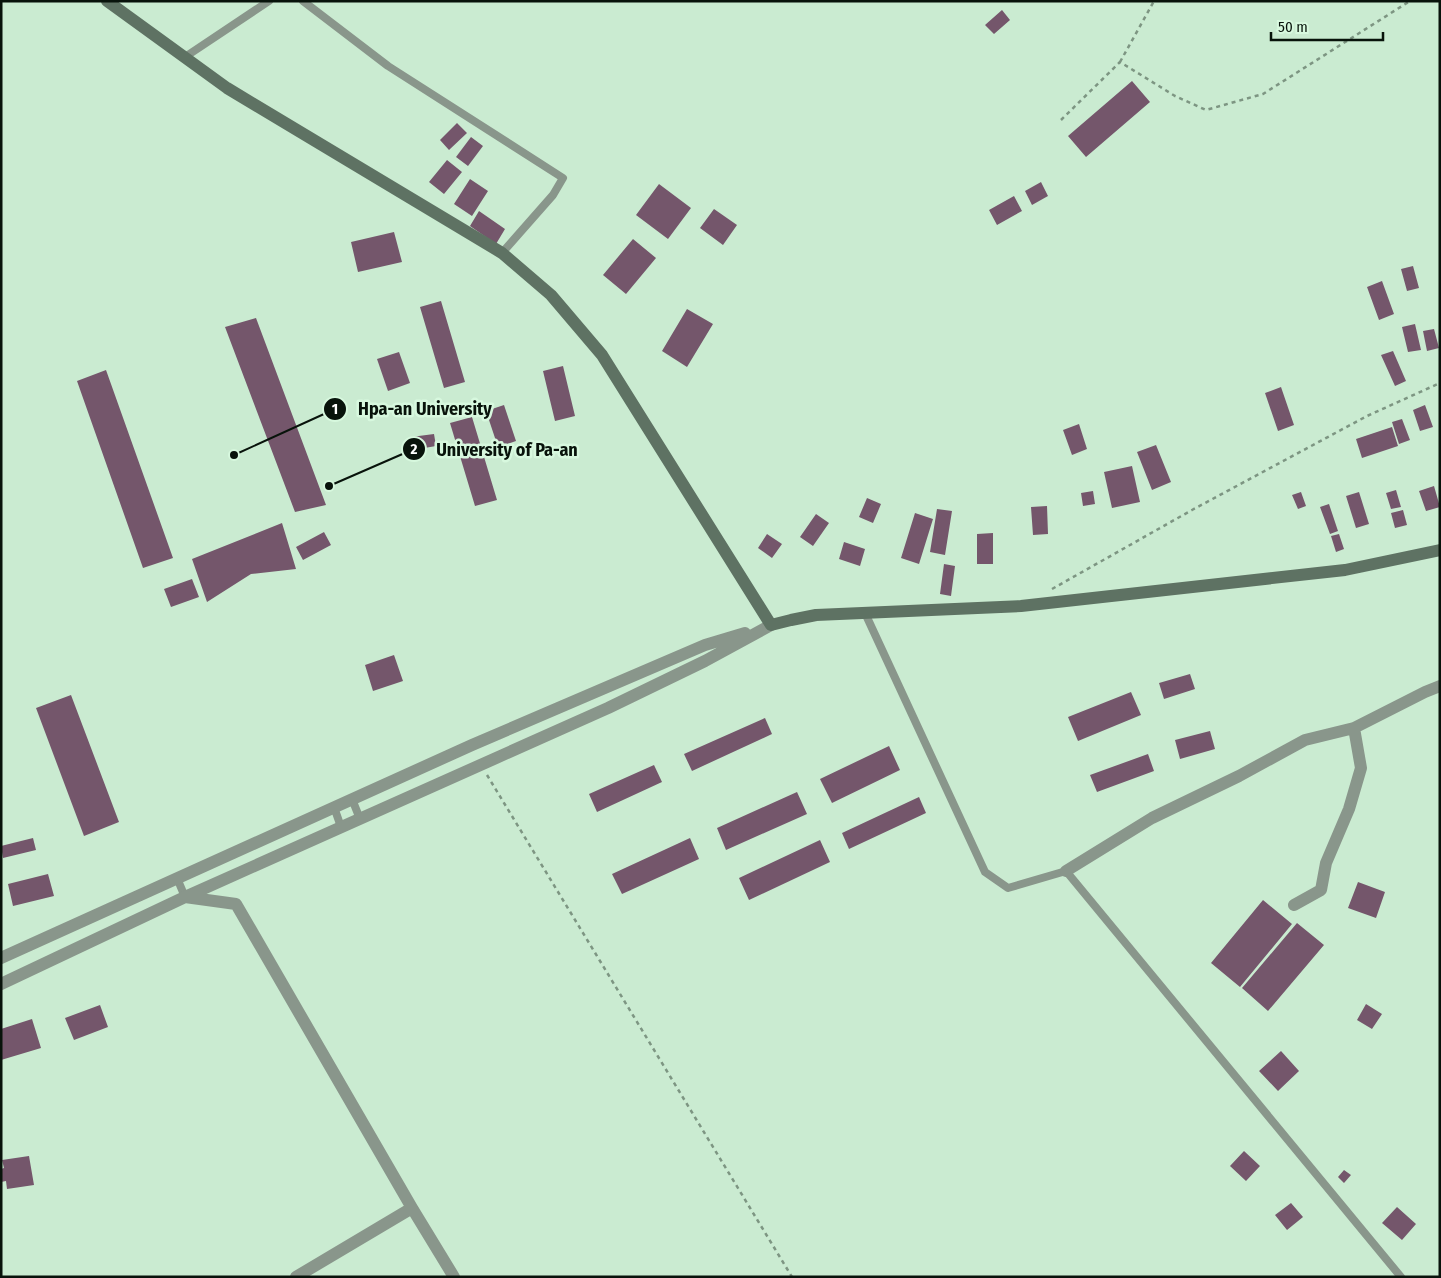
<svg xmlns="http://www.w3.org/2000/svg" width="1441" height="1278" viewBox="0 0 1441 1278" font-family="'Fira Sans Condensed',sans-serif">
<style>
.building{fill:#74566b}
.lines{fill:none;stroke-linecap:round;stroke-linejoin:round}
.path{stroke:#7d9582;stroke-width:2.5;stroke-dasharray:4 4;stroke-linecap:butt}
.lane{stroke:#89968b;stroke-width:8}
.street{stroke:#89968b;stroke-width:12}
.secondary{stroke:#5e7263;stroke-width:12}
.leader{fill:none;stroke:#08130b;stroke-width:2}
.callout-dot{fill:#08130b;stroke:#d7f8de;stroke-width:2}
.mark-label{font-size:15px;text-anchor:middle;font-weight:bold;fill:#fff}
.callout-label{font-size:18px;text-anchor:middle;font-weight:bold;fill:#08130b;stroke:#d7f8de;stroke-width:5;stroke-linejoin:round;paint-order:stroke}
</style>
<rect width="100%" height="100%" fill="#caebd1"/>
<path class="building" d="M1002 10 1010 20 994 34 985 25Z
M1132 81 1150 102 1086 157 1068 136Z
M457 123 467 133 449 150 440 140Z
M471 137 483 146 468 166 456 157Z
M447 160 462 172 444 194 429 182Z
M470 179 488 191 472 216 454 204Z
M1041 182 1048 196 1032 205 1025 191Z
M659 184 691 208 668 239 636 215Z
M1014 196 1022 211 997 225 989 210Z
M714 209 737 225 723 245 700 228Z
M479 211 505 229 496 244 470 226Z
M394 232 402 262 358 272 351 242Z
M633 239 656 258 626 294 603 275Z
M1413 266 1419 288 1407 291 1401 269Z
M1382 281 1394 314 1379 320 1367 287Z
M441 301 465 382 444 388 420 307Z
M687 309 713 324 687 367 662 351Z
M256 318 326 505 295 512 225 327Z
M1415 324 1421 350 1408 352 1402 327Z
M1434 329 1439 348 1427 351 1423 331Z
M1393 351 1406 381 1395 386 1381 355Z
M399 352 410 383 388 391 377 359Z
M563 366 575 416 555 421 543 371Z
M106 370 173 558 143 568 77 381Z
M1281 387 1294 425 1278 431 1265 393Z
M504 405 516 441 498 447 486 411Z
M1425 405 1433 427 1420 431 1413 410Z
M472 417 497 500 475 506 450 423Z
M1402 419 1410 440 1399 444 1392 422Z
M1079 424 1087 449 1072 455 1063 430Z
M1392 427 1398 446 1362 458 1356 439Z
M434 434 436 446 413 450 411 437Z
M1156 445 1171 482 1152 490 1137 452Z
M1132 466 1140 502 1112 508 1104 472Z
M1434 486 1440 507 1426 511 1419 491Z
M1396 490 1401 507 1391 509 1386 493Z
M1093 491 1095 504 1083 506 1081 493Z
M1301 492 1306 506 1298 509 1292 495Z
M1359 492 1369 524 1356 528 1346 496Z
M867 498 881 504 873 523 859 517Z
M1329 504 1338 531 1330 534 1320 507Z
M1047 506 1048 534 1033 535 1031 507Z
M937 509 952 511 945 555 930 552Z
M1403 510 1407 525 1395 528 1391 513Z
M915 513 933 519 919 564 901 558Z
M816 514 829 523 813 546 800 537Z
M282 523 296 569 251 574 207 602 192 559Z
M324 532 331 545 303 560 296 547Z
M993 533V564H977V534Z
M767 534 782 544 772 558 758 548Z
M1339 534 1344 549 1336 552 1331 536Z
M844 542 865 549 860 566 839 559Z
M944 564 955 566 951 596 940 594Z
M192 579 199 597 171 607 164 589Z
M394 655 403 681 373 691 365 665Z
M1190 674 1195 689 1164 699 1159 683Z
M1131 692 1141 715 1078 741 1068 717Z
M71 695 119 822 84 836 36 708Z
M765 718 772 734 692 771 684 754Z
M1210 731 1215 749 1180 759 1175 740Z
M889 746 900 770 832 803 820 779Z
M1148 754 1154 771 1097 792 1090 775Z
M654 765 662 782 597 812 589 794Z
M797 792 807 814 726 850 717 828Z
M919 797 926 813 849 849 842 833Z
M33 838 36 850 3 858 1 846Z
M690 838 699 859 622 894 612 874Z
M820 840 830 862 749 900 739 878Z
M48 874 54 896 13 906 8 884Z
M1358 882 1385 892 1376 918 1348 908Z
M1263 900 1292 924 1240 987 1211 963Z
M1297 923 1324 945 1268 1011 1242 988Z
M1366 1004 1382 1014 1372 1029 1357 1020Z
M100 1005 108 1027 74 1040 65 1018Z
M32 1019 41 1048 1 1060V1029Z
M1281 1051 1299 1071 1278 1091 1259 1071Z
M1244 1151 1260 1166 1246 1181 1230 1166Z
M29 1156 34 1185 7 1189 6 1181 1 1182V1169L4 1168 2 1160Z
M1344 1170 1351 1175 1344 1183 1338 1177Z
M1291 1203 1303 1217 1287 1230 1275 1215Z
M1397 1207 1416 1224 1402 1240 1382 1223Z"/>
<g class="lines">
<path class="path" d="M1120 62 1154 1
M1061 120 1120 62 1175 96 1206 110 1263 94 1410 1
M1052 589 1192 510 1367 416 1440 383
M487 775 792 1277"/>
<path class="lane" d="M303 1 388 66 563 178 553 195 502 253
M185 57 269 1
M865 613 985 872 1008 888 1066 871 1401 1277
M352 799 360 819
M334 807 341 827
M177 878 185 897"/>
<path class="street" d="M1066 871 1152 818 1239 776 1305 740 1354 728 1425 692 1440 686
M185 897 236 904 412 1208 454 1277
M1294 905 1321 890 1326 863 1349 809 1361 768 1354 728
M1 958 472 745 705 645 745 633
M1 984 185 897 608 708 705 661 771 625
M296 1277 412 1208"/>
<path class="secondary" d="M107 1 227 88 502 253 551 295 602 355 771 625 791 620 816 615 1021 606 1345 570 1440 550"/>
</g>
<path class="leader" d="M234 455L335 409M329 486L414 449"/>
<g class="callout-dot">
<circle cx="234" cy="455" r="5"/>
<circle cx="329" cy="486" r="5"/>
<circle cx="335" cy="409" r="12"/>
<circle cx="414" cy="449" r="12"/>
</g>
<g class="mark-label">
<text x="335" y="414">1</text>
<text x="414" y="454">2</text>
</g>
<g class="callout-label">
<text x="425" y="415">Hpa-an University</text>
<text x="507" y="456">University of Pa-an</text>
</g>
<rect width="1441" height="1278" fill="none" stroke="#08130b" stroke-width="5"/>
<path d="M1271 32v8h112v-8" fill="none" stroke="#08130b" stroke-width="2.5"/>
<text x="1278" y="32" font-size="15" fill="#08130b" stroke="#d7f8de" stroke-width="4" paint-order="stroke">50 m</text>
</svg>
